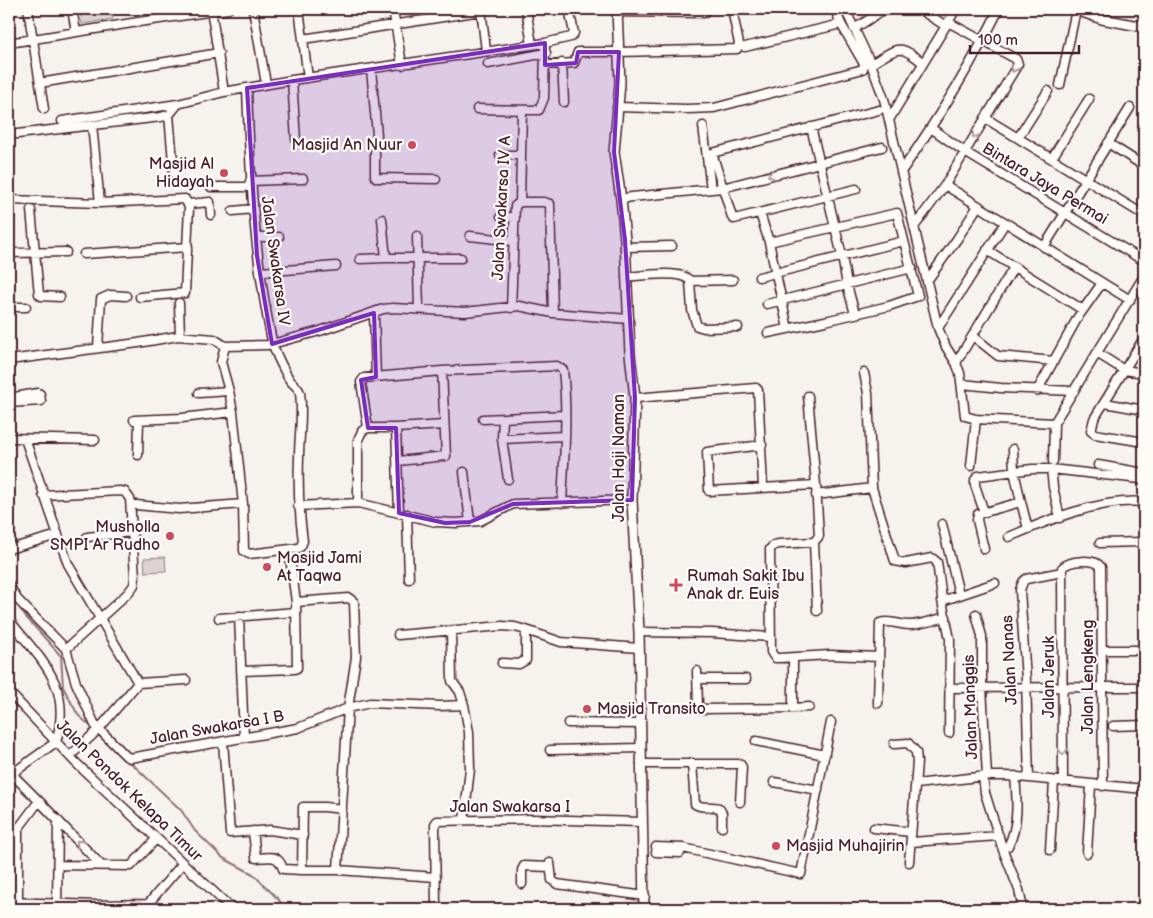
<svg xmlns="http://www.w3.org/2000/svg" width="1153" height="918" viewBox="0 0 1153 918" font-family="'Balsamiq Sans',sans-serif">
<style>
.green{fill:#dcd4d2;stroke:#937a7e}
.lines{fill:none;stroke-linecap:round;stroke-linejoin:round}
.stream{stroke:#8e7378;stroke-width:2}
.minor-casing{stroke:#4a1f2b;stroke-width:11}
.tertiary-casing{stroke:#4a1f2b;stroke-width:12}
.minor{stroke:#fdfcf7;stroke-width:8}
.tertiary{stroke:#fdfcf7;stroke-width:9}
.oneway{stroke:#ac999b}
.marked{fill:#7b2cbf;fill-opacity:0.2;stroke:#7b2cbf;stroke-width:4;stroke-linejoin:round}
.poi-dot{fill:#d1495b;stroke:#fdfcf7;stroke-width:2}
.labels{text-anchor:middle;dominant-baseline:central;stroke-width:4.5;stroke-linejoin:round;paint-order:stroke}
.poi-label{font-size:16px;fill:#4a1f2b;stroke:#fdfcf7;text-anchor:start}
.street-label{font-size:16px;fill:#4a1f2b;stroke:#fdfcf7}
</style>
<rect width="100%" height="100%" fill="#f6f3ef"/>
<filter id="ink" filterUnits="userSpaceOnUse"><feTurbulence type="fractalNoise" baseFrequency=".02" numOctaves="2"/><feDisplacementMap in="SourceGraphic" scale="10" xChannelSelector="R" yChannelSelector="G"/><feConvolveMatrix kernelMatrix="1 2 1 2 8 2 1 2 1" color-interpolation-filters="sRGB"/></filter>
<g filter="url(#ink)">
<path class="green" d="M80 9H112L113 19 82 24Z
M165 557 166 571 145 572 144 558Z"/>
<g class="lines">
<path class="stream" d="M17 604 25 616 61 656 63 687 78 715 94 729
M129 761 181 810 195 831 223 858 253 874 279 900 285 909"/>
<g class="minor-casing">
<path id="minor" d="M28 9 44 109
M72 9 76 32
M211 9 224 92
M253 9 266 84
M299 9 308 78
M393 9 402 65
M481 9 486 51
M526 9 532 44
M845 9 871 64 884 99 938 328 946 347 956 363 960 373 965 416 976 419 1054 423
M919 9 946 26
M616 12 704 13
M854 29 885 9
M303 39 481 11
M9 43 132 23 228 9
M745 47 841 24
M562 63 564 102
M488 64 546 53
M871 64C897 49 898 42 923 63
M545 65 574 63 578 52H619L737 49 739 44 732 9
M371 69 377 135 375 152V176L377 178 436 179
M292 80 296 140
M40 83 219 53
M1060 85 1076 10
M617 107 687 109 714 108 863 69 864 64 841 24 835 9
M477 109 539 110 544 98 545 43
M169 115 174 173
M985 118 1144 215
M889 120 956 9
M62 121 178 104 224 92 292 80 545 43 571 37 574 33 569 9
M92 125 100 203
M703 126 711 189
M811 127 842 256 847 285 855 314
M931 128 965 152 1144 261
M9 135 161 117 169 115 178 104
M1018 138 1048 91
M1108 143 1144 166
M500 155H521
M1052 158 1089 99
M901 172C937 120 971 66 999 9
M250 181 303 179
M945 185 1130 300
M211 187H251
M856 189 734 219 732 217 712 153 879 110
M621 199 632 197 722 188 882 147
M9 200 100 203 185 199 189 207 185 293 140 297
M520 202H544L550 204 553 313
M188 204 210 202 211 215
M31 210 39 294 41 296 60 297
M233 211 253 209
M760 213 769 242 788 329
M501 216 515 218
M382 219 386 258
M914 227 945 185 1018 64 1016 59 948 22
M417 236 419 309
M470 236 514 241
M256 237H279
M625 247 672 246
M1044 247 1130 108
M987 250 1083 310
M9 253 66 252
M84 254 188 247
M360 259 386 258H461
M260 272 336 266
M626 277C640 276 682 269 690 281L733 280
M759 277 904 241
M690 281 692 310 697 326 704 328 738 327
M927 281 957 239 978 206
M179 303 180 336
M767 304 912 268
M9 307H26
M511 308 515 206 520 202 522 110
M374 313 376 377
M938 328 1005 223
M768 333 825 321 889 306 918 296 897 213 769 242
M973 336 998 356 1054 361
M1144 338 1094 419 1091 431 1095 434 1144 442
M225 346 221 362 229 391 233 412 243 504 244 551 249 554 299 548 301 546 303 541C299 513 298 485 299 457 299 436 303 415 300 393 299 387 292 384 289 379 284 370 274 350 272 341 254 257 250 173 247 88
M98 347 101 299 110 295 126 296
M1097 353 1124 370 1144 373
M9 360 138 343 178 336 214 339 225 346 268 345 320 331 383 309 393 308 465 312 519 306 553 313 629 319
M956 363 1014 267
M864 373 868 393 872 488 895 561 906 563 932 558 937 562 943 606 950 639 949 733
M962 384 1001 388 1074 391
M1037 391 1078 317 1102 283
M199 393 229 391
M808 396 816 485 819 536 814 542 779 544 774 545 770 549 771 652 775 658H779L830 655 879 657
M9 398 38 393 40 394 41 401 9 403
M635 398 756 388 758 390 763 487
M1105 403 1144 410
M483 419 565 415
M503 419 502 439 508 479
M134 420 182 418 233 412
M368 428 361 382 364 378 442 371 557 366 563 370C568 414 564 459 562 503
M396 428 399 513
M9 438 95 440
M502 439 564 436
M762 445 707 452 709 491 816 485
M1013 449 1014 471 1021 502
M138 455 139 420
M398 461 446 456 442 371
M1053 461 1054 423 1144 276
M1098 465 1144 473
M971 466 976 419
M1051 469 1140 479 1144 482
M464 472 470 522
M43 495 120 491 125 492 130 499 135 577 134 585 128 593 66 649
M816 495 872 488
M358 503V440L362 431 368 428H396L444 425
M136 505 179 509 243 504
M298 506 358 503 436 522 456 523 480 521 513 504 632 500
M984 512 975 485V480L978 476 1032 469H1051L1053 487 1060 518
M407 514 409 579
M942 524 959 594
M87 537 132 532
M1009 537C1048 520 1102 498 1144 502
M814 542 817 611
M1100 543 1144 542
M9 549 58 535
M984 549 977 520 978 514 1021 502 1028 529
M9 585 17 599 66 649 76 683 95 725 99 729 138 683 68 564 25 439
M942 601 995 583
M296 602 349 598 354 602 356 657 348 708 338 870
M976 614 982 636V688L987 776
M239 616 244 738
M219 618 296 612
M9 620C42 661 73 686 56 742
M451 631 452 681 460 692 464 705 469 732 470 769 464 820
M639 632 712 633 771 637
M398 635 502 626 515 627 526 630 561 642 639 648
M1108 650H1144
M502 663 519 664 526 660V630
M241 671 294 669 297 668 296 602 289 550
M697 671 698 707 700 709 793 708V658
M698 679H746
M138 683 186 680
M1108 687H1144
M949 688 1102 687
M9 692 75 762 232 909
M878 703 880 623C891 619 900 626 911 625 923 624 935 620 946 617
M793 708 809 707
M568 723 640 724
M1113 726 1144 725
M756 741 825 755
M223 742 230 833 270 830 303 835
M894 744 908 743 916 752 917 762 909 862
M550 750 641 748
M70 756 99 729 126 756 130 758 298 728 348 708 370 703 440 706 464 705
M692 763 695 804C701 809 711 805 719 808L722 813V827
M641 764H740L742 767 740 802
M9 771 39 801 101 865
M9 776 56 742
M983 777 985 793 1003 850 1019 890 1023 909
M1029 778 1026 680 1020 590 1023 582 1026 579 1062 572
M774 782 818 790
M1063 782 1062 568C1069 560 1095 558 1101 567L1103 786
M916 784 987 776H1007L1144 789
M342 809 325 807H303L302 870H338L436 877
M874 828 911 832
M18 829V909
M18 829 39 801
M253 831 256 858C270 858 278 853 283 869L302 870
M911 842 999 836
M1008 846C1019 827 1017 798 1015 776
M656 847 683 848 801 874 831 722
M1050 850 1054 781
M656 852 680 853
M1087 853 1091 785
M550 863 552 880 557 884 645 896
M58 865 131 866 156 839
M522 884V870L524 866 550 867
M9 902 96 905 148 904 183 863
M57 908 58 820
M436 909 435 824 437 821 532 819 641 822"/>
</g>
<g class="tertiary-casing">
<path id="tertiary" d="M617 9 620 83 614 152 621 199 625 240 630 354 635 398 632 500 639 632 644 909
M1074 9 1102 19 1144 27"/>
</g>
<use href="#minor" class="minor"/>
<use href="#tertiary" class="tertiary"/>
</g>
<defs><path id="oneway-chevron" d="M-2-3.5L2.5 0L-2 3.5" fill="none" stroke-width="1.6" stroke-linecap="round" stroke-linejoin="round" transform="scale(1.25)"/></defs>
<g class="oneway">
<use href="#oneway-chevron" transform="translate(1014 69) rotate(117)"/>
<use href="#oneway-chevron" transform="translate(975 135) rotate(120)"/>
<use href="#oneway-chevron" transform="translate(771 175) rotate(165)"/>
<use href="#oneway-chevron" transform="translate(1063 752) rotate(90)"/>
<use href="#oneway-chevron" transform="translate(79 843) rotate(-133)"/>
</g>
</g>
<path class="marked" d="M545 43V65L576 63 578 52H619L614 152 625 240 635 398 632 500 513 504 470 522 445 523 399 513 396 428H368L361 380 376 377 374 313 272 344 257 256 247 88Z"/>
<g class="poi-dot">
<circle cx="412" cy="145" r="5"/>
<circle cx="224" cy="173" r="5"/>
<circle cx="170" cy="536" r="5"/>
<circle cx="267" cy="567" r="5"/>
<path d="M673.5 577.5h5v5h5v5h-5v5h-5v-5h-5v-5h5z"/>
<circle cx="587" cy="709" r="5"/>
<circle cx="776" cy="846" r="5"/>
</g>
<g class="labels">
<g class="poi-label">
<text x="402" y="145" text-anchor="end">Masjid An Nuur</text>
<text x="214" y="164" text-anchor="end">Masjid Al<tspan x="214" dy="18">Hidayah</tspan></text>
<text x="160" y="527" text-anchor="end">Musholla<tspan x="160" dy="18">SMPI Ar Rudho</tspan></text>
<text x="277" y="558">Masjid Jami<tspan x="277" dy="18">At Taqwa</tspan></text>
<text x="687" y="576">Rumah Sakit Ibu<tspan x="687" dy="18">Anak dr. Euis</tspan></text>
<text x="597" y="709">Masjid Transito</text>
<text x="786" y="846">Masjid Muhajirin</text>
</g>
<g class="street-label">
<text transform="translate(1045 184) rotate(31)">Bintara Jaya Permai</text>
<text transform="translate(502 208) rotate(-87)">Jalan Swakarsa IV A</text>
<text transform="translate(275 261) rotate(82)">Jalan Swakarsa IV</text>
<text transform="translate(619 458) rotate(-90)">Jalan Haji Naman</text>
<text transform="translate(1010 660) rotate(-93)">Jalan Nanas</text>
<text transform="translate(1049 677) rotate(-90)">Jalan Jeruk</text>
<text transform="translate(1088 677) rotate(-90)">Jalan Lengkeng</text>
<text transform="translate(971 707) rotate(-92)">Jalan Manggis</text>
<text transform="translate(217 728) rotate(-10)">Jalan Swakarsa I B</text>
<text transform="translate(129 791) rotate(44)">Jalan Pondok Kelapa Timur</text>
<text x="510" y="807">Jalan Swakarsa I</text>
</g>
</g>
<rect width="1153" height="918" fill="none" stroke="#fdfcf7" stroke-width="30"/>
<rect x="15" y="15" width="1123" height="888" fill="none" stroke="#4a1f2b" stroke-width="2" filter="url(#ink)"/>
<path d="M970 45v8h109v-8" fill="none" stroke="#4a1f2b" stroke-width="2.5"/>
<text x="978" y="45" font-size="15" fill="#4a1f2b" stroke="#fdfcf7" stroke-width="4" paint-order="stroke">100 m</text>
</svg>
